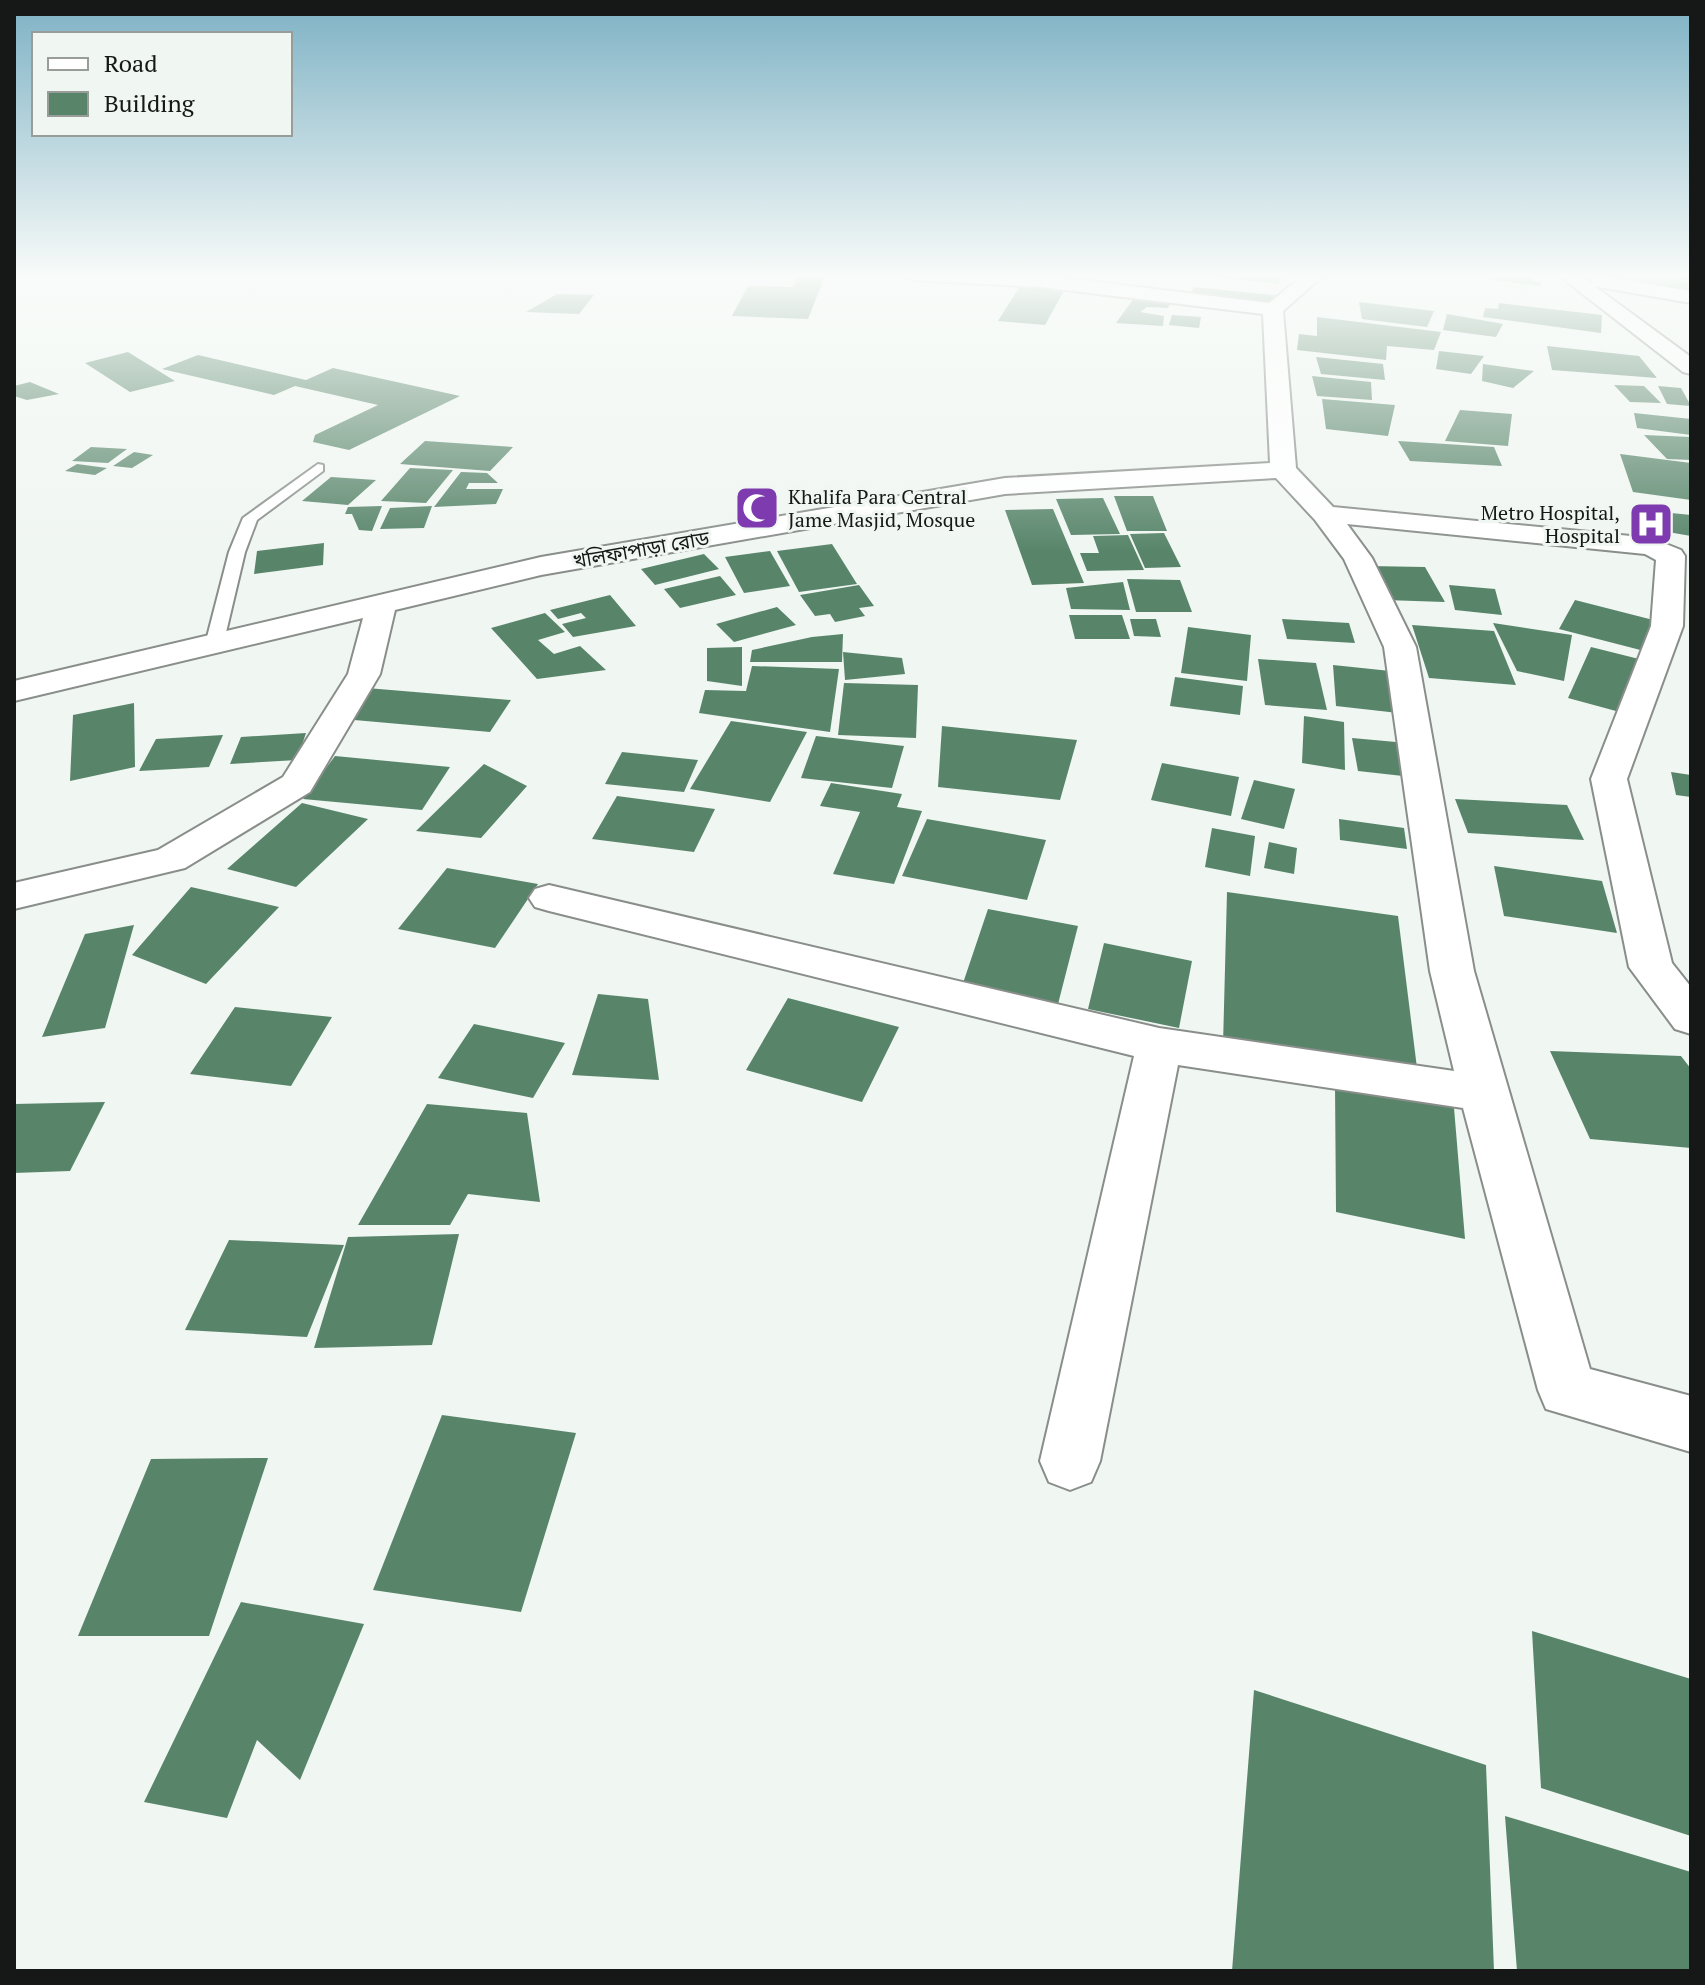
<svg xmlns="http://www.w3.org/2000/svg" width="1705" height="1985" viewBox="0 0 1705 1985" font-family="'PT Serif','Noto Sans Bengali',serif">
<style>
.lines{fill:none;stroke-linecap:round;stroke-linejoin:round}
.canal{fill:#7dac8f;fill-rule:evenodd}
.building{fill:#58856a}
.lane-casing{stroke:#898e8a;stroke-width:4}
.street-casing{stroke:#898e8a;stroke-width:4}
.highway-casing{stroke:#898e8a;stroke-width:4}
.lane{fill:#fff;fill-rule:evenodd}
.street{fill:#fff;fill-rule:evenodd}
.highway{fill:#fff;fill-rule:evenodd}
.labels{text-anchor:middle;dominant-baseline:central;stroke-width:6;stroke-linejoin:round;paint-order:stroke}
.far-poi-label{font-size:20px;fill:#161817;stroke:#f0f6f2;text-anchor:start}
.far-street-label{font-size:20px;fill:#161817;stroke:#f0f6f2}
</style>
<rect width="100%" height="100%" fill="#f0f6f2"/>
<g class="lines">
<path class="canal" d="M1576 274H1633L1691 283V299L1588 281 1579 279Z"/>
</g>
<path class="building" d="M1218 274H1284L1278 284 1215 277Z
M1488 274H1533L1531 281 1542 282 1540 286 1486 279Z
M1634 274H1691V281L1634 276Z
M799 275 825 276 808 319 732 316 748 286 793 287Z
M1022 283 1066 287 1045 325 998 321Z
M1194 287 1281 296 1278 304 1190 295Z
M557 294 594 295 579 314 526 312Z
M1134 298 1171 301 1168 308 1147 307 1140 312 1164 316 1163 326 1116 323Z
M1359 302 1434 311 1427 327 1362 319Z
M1499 303 1602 315 1601 333 1483 317 1485 308 1498 309Z
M1447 314 1503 324 1496 337 1443 330Z
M1172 315 1201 317 1199 328 1169 325Z
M1317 317 1441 332 1434 350 1387 346 1386 360 1297 350 1299 334 1317 336Z
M1547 346 1639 356 1657 378 1552 370Z
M1439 351 1484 356 1471 374 1436 369Z
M128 352 175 381 130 392 85 363Z
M198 355 306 380 333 368 460 396 349 450 313 442 315 435 378 405 295 386 274 395 162 369Z
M1316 357 1383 364 1385 380 1321 374Z
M1483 364 1534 371 1513 388 1482 381Z
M1312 376 1371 382 1372 400 1317 396Z
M30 382 59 394 27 400 14 396V386Z
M1614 385 1644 386 1661 403 1630 402Z
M1658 386 1681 388 1691 406 1667 404Z
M1322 399 1395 405 1388 436 1326 429Z
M1460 410 1512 414 1508 446 1445 441Z
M1634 413 1691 419V435L1637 428Z
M1644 435 1691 437V460L1667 459Z
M425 441 513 447 490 471 400 464Z
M1398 441 1494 447 1502 466 1410 461Z
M91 447 127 449 108 463 72 461Z
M134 452 153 455 132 468 113 466Z
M1620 454 1691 463V500L1633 492Z
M77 464 107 468 95 475 65 471Z
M410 468 453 470 426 503 381 501Z
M461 472 487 473 498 483H469L466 489H503L496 504 434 507Z
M331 477 376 480 348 505 302 501Z
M1114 496H1153L1167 531H1127Z
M1103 498 1120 534 1071 535 1056 499Z
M382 506 372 531 359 530 352 514H345L348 507Z
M432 506 424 528 380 529 390 508Z
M1053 509 1084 583 1032 585 1005 510Z
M1632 509 1691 515V536L1639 527Z
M1164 533 1181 567 1145 568 1130 534Z
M1128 535 1144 570 1087 571 1080 553H1099L1093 536Z
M324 543 323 565 254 574 257 551Z
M832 544 857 584 799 592 777 551Z
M770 551 790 586 744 593 725 557Z
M704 554 719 569 655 585 641 569Z
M1368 566 1425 567 1445 602 1385 600Z
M720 576 736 595 680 608 664 589Z
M1127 579 1180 580 1192 612H1136Z
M1123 582 1130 610 1071 609 1066 588Z
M859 585 874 606 859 608 865 616 835 622 830 614 815 616 800 595Z
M1449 585 1495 589 1502 615 1455 610Z
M610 595 636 626 573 637 562 624 586 618 581 613 558 619 550 610Z
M1575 600 1665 623 1652 653 1559 629Z
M777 607 796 625 734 642 716 624Z
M545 613 565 632 538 640 554 654 580 646 606 670 537 679 491 628Z
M1069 615H1122L1130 639H1075Z
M1130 619H1156L1161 637 1134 636Z
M1282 619 1349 623 1355 643 1287 639Z
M1493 623 1572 635 1564 681 1517 671Z
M1412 625 1494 631 1516 685 1429 678Z
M1188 627 1251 635 1247 681 1181 673Z
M843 634 842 662H750L752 650 812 637Z
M742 647V686L707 681V648Z
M1591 647 1647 661 1627 714 1568 698Z
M843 652 902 658 905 674 845 680Z
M1258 659 1316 663 1327 710 1265 705Z
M1333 665 1400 672 1407 714 1336 706Z
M752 666 839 669 830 732 699 713 705 690 746 691Z
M1175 677 1243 686 1240 715 1170 706Z
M844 683 918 685 916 738 838 735Z
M367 688 511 700 490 732 343 719Z
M134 703 135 767 70 781 73 715Z
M1304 716 1344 722 1345 770 1302 763Z
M731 721 807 732 770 802 690 789Z
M942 726 1077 740 1060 800 938 787Z
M306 733 297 760 230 764 241 737Z
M223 735 209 767 139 771 156 739Z
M816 736 904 746 892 788 801 778Z
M1352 738 1396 742 1403 776 1358 771Z
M622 752 698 760 684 792 605 784Z
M335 756 450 767 422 810 303 799Z
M1162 763 1239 777 1231 816 1151 800Z
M484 764 527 786 481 838 416 831Z
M1671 772 1691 775V797L1676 795Z
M1254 780 1295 789 1284 829 1241 819Z
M831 783 902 794 897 807 922 811 894 884 833 874 860 812 820 806Z
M617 796 715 809 694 852 592 839Z
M1455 799 1567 805 1584 840 1468 833Z
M302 803 368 819 296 887 227 869Z
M927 819 1046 840 1027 900 902 876Z
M1339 819 1404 828 1407 849 1340 840Z
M1212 828 1255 836 1250 876 1205 867Z
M1269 842 1297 848 1294 874 1264 868Z
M1494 866 1602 881 1617 933 1504 916Z
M447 868 538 884 495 948 398 929Z
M191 887 279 907 206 984 132 955Z
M1227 892 1398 916 1418 1076 1223 1045Z
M988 909 1078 926 1057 1008 961 989Z
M134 925 105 1028 42 1037 85 934Z
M1104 943 1192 961 1179 1028 1088 1009Z
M598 994 648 999 659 1080 572 1075Z
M788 998 899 1027 862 1102 746 1070Z
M235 1007 332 1017 291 1086 190 1074Z
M474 1024 565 1043 533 1098 438 1078Z
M1550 1051 1681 1056 1691 1069V1148L1590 1139Z
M1335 1085 1454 1108 1465 1239 1336 1212Z
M105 1102 70 1171 14 1173V1104Z
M427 1104 527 1113 540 1202 468 1194 450 1225H358Z
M459 1234 432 1345 314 1348 348 1237Z
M229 1240 344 1245 307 1337 185 1330Z
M442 1415 576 1433 521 1612 373 1590Z
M268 1458 209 1636H78L151 1459Z
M241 1602 364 1624 300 1780 257 1740 227 1818 144 1802Z
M1532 1631 1691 1679V1836L1541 1788Z
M1254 1690 1486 1765 1494 1971H1232Z
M1505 1816 1691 1872V1971H1517Z"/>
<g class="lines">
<g class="lane-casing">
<path id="lane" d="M318 464 323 465V471L257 520 245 552 223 645 220 649H208L205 645 229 552 243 518Z"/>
</g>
<g class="street-casing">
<path id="street" d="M904 274 1040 275 1269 303 1305 274H1325L1283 311 1296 468 1333 507 1651 538 1681 550 1685 556 1683 626 1627 779 1672 963 1691 987V1034L1675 1029 1629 967 1591 779 1651 626 1656 560 1645 554 1347 524 1372 558 1416 647 1474 971 1590 1369 1691 1396V1452L1546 1409 1538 1390 1463 1108 1178 1065 1100 1461 1091 1482 1070 1490 1049 1482 1040 1461 1134 1056 549 911 535 907 529 898 535 889 549 885 1159 1028 1454 1071 1430 971 1384 647 1344 559 1315 520 1276 478 1005 494 541 575 395 610 380 674 310 792 185 868 14 909V883L158 850 283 777 348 674 363 618 14 701V681L541 557 1005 478 1270 463 1263 314 1040 287 913 280Z
M1600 276 1691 291V303L1593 286 1591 282 1593 278Z"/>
</g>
<g class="highway-casing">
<path id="highway" d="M1557 274H1578L1691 357V374L1683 372Z"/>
</g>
<use href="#lane" class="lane"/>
<use href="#street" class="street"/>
<use href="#highway" class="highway"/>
</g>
<linearGradient id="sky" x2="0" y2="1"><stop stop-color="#7db1c4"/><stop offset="0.5" stop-color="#f8fbf9"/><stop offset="1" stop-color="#f8fbf9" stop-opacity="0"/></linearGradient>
<rect width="1705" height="552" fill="url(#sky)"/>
<defs>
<g id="mosque-square" transform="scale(2.3)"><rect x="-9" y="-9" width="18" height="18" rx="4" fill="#7e3baf" stroke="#f0f6f2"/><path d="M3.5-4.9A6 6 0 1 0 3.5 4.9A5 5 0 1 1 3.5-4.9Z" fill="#fff"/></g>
<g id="hospital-square" transform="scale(2.3)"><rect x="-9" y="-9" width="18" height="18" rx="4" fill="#7e3baf" stroke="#f0f6f2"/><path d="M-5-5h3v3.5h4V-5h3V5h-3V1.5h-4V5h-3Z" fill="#fff"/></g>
</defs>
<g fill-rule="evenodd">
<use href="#mosque-square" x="757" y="508"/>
<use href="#hospital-square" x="1651" y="524"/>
</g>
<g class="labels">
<g class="far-poi-label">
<text x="788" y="496">Khalifa Para Central<tspan x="788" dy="23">Jame Masjid, Mosque</tspan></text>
<text x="1620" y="512" text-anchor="end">Metro Hospital,<tspan x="1620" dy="23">Hospital</tspan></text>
</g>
<g class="far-street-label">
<text transform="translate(641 549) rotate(-10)">খলিফাপাড়া রোড</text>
</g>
</g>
<rect width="1705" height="1985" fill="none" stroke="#161817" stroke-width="32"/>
<rect x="32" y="32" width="260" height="104" fill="#f0f6f2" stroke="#999d9a" stroke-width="2"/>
<rect x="48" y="58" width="40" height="12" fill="#ffffff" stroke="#999d9a" stroke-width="2"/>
<text x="104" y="72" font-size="24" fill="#161817">Road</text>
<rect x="48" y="92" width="40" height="24" fill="#58856a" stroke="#999d9a" stroke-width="2"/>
<text x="104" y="112" font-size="24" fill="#161817">Building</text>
</svg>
